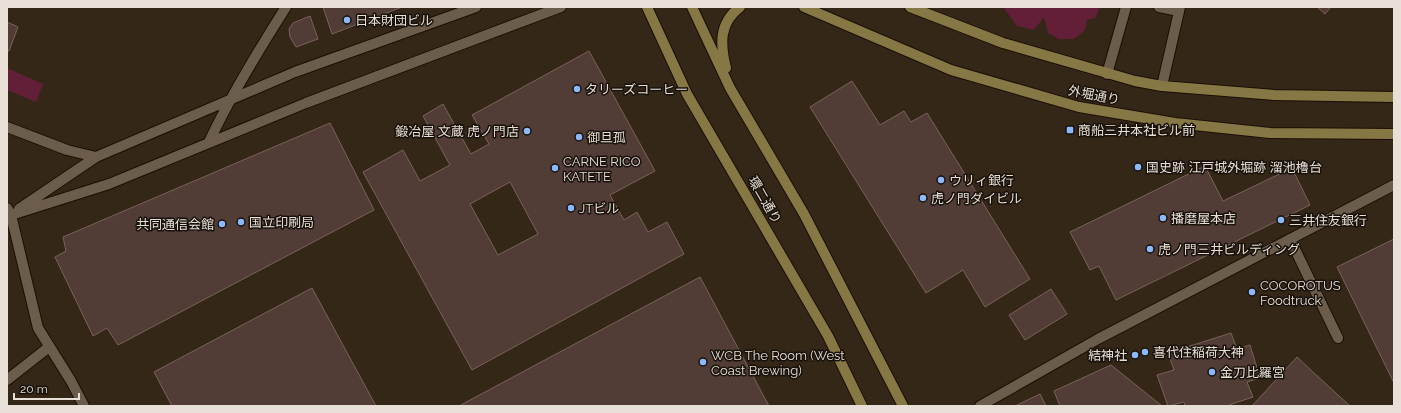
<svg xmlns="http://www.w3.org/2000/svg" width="1401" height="413" viewBox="0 0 1401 413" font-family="Raleway,'Noto Sans JP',sans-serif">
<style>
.green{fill:#621f37}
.building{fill:#523c36;stroke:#7a625b;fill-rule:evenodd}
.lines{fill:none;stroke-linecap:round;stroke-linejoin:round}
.service-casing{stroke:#1b0f03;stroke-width:12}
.minor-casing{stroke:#1b0f03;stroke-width:12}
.tertiary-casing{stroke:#1b0f03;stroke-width:12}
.secondary-casing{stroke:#1b0f03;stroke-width:12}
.service{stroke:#6b5c4b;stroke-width:10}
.minor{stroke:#6b5c4b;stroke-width:10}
.tertiary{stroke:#6b5c4b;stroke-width:10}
.secondary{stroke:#867845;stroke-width:10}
.poi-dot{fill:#8cb9fc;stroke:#17110a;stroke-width:1.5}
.labels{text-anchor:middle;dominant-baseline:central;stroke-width:3;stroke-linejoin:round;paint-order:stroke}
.poi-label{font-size:13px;fill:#e8dfd6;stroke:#17110a;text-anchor:start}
.street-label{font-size:13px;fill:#e8dfd6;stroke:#17110a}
</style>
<rect width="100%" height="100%" fill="#342717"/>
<path class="green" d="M1003 7H1100L1095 18 1087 20 1085 30 1074 39H1059L1048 33 1044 17 1034 30 1017 26Z
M7 68 43 84 36 102 7 90Z"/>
<path class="building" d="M323 7H402L332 34Z
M1317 7H1331L1325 14Z
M310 16 318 39 296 47 290 37 289 29 293 23Z
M7 22 18 27 9 51H7Z
M589 51 655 171 610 195 624 220 637 212 648 232 667 222 684 254 472 370 363 172 403 150 420 181 450 165 423 116 443 104 471 154 489 144 472 115ZM510 182 538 234 498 255 470 204Z
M852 81 880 125 904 111 911 122 927 113 1030 279 985 307 963 270 926 293 810 107Z
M330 123 374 210 118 345 107 328 93 336 55 257 66 251 63 237Z
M1205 166 1223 201 1292 168 1310 205 1116 300 1099 266 1090 270 1070 232Z
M1394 239V383L1337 267Z
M700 277 769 406H459Z
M312 288 376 406H172L154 372Z
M1051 289 1067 314 1025 340 1009 315Z
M1231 333 1237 349 1250 345 1260 378 1247 382 1253 397 1226 406H1185L1184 402 1168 406 1157 375 1174 370 1168 353Z
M1297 357 1314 373 1350 406H1252Z
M1111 365 1162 406H1060L1054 391Z
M1040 394 1046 406H1015Z"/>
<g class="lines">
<g class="service-casing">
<path id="service" d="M1159 7 1179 11
M1107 74 1126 7
M1162 86 1180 7
M1290 239 1338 338"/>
</g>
<g class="minor-casing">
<path id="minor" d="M980 406 1098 339 1394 185"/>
</g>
<g class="tertiary-casing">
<path id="tertiary" d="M7 127 67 150 96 157
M209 142C231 95 258 51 286 7
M7 208 11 215 38 328 71 381 84 406
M19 209 96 157 295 72 476 7
M11 215 109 184 306 103 561 7
M7 380 49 347"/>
</g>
<g class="secondary-casing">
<path id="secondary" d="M647 7 687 94 828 336 862 406
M692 7 730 88 804 214 903 406
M804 7 951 70 1079 107 1175 123 1270 133 1394 134
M910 7 1003 43 1135 81 1162 86 1274 95 1394 97
M726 68C720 44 719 23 740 7"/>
</g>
<use href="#service" class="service"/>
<use href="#minor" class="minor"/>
<use href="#tertiary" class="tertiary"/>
<use href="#secondary" class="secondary"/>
</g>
<g class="poi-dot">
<circle cx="347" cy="20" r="4"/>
<circle cx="577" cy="89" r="4"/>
<rect x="1066" y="126" width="8" height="8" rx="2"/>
<circle cx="527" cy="131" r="4"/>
<circle cx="579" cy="137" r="4"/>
<circle cx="1138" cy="167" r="4"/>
<circle cx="555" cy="168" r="4"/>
<circle cx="941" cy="180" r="4"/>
<circle cx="923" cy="198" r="4"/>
<circle cx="571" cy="208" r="4"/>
<circle cx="1163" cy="218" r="4"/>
<circle cx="1281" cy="220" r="4"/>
<circle cx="241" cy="222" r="4"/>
<circle cx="222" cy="224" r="4"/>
<circle cx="1150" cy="249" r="4"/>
<circle cx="1252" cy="292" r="4"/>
<circle cx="1145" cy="352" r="4"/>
<circle cx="1135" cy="355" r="4"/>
<circle cx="703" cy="362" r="4"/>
<circle cx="1212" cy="372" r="4"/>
</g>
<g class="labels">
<g class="poi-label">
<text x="355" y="20">日本財団ビル</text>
<text x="585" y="89">タリーズコーヒー</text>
<text x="1078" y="130">商船三井本社ビル前</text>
<text x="519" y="131" text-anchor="end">鍛冶屋 文蔵 虎ノ門店</text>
<text x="587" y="137">御旦孤</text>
<text x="563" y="161">CARNE RICO<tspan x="563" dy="15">KATETE</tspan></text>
<text x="1146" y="167">国史跡 江戸城外堀跡 溜池櫓台</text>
<text x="949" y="180">ウリィ銀行</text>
<text x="931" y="198">虎ノ門ダイビル</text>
<text x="579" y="208">JTビル</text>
<text x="1171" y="218">播磨屋本店</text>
<text x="1289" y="220">三井住友銀行</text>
<text x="249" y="222">国立印刷局</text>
<text x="214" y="224" text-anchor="end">共同通信会館</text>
<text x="1158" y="249">虎ノ門三井ビルディング</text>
<text x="1260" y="285">COCOROTUS<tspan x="1260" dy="15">Foodtruck</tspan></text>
<text x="1153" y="352">喜代住稲荷大神</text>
<text x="711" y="355">WCB The Room (West<tspan x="711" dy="15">Coast Brewing)</tspan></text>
<text x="1127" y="355" text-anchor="end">結神社</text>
<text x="1220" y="372">金刀比羅宮</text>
</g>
<g class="street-label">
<text transform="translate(1094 95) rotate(11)">外堀通り</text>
<text transform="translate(765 200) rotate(60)">環二通り</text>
</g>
</g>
<rect width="1401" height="413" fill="none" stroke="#e8dfd6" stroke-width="16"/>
<path d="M14 393v6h65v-6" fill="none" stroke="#e8dfd6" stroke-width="2"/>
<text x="20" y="393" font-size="12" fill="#e8dfd6" stroke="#17110a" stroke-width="3" paint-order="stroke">20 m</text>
</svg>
